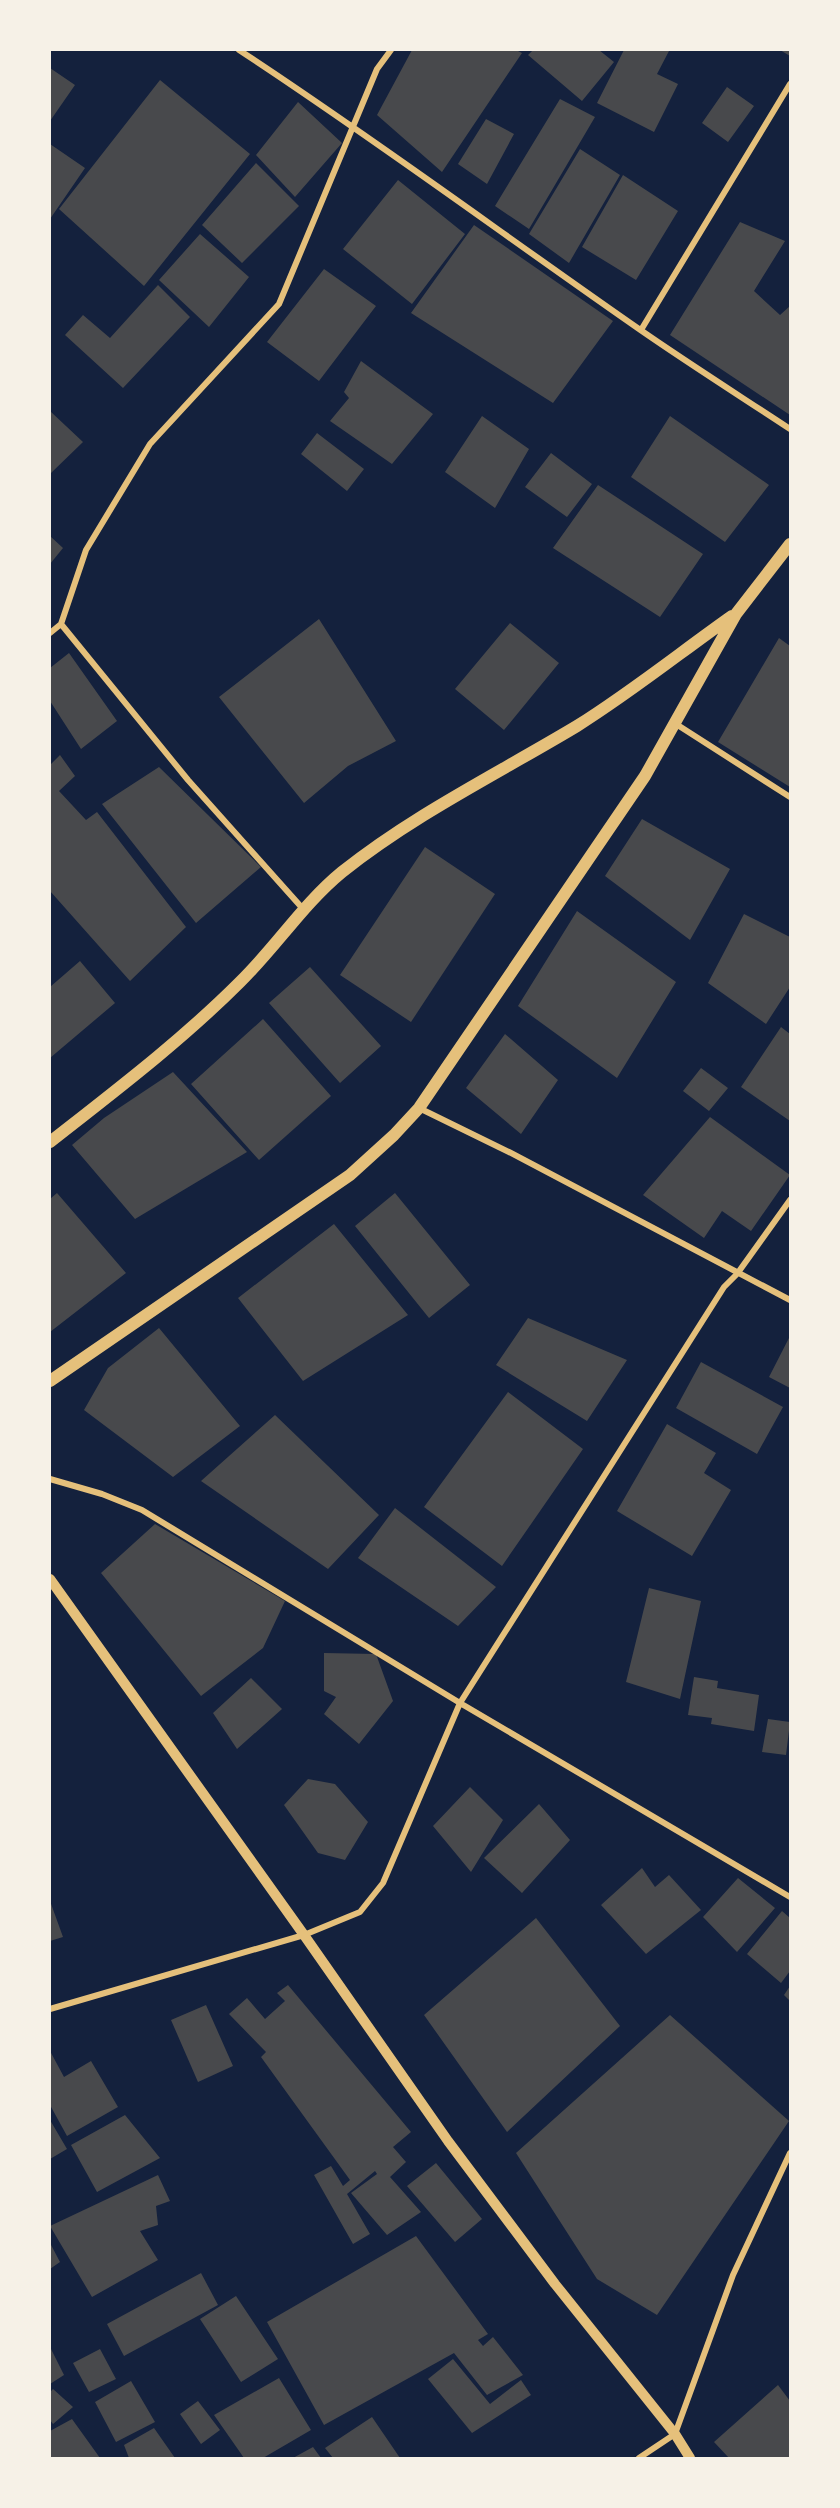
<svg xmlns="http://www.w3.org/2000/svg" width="840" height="2508" viewBox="0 0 840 2508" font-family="Rubik,sans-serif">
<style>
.building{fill:#48494c}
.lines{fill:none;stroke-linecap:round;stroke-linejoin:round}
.minor{stroke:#e5c07b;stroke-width:6}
.tertiary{stroke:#e5c07b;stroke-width:10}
.secondary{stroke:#e5c07b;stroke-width:12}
</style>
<rect width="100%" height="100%" fill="#14213d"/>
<path class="building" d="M412 50H516L522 53 442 172 377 115Z
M533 50H599L614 62 582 101 528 55Z
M624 50 669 51 657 74 678 84 654 132 597 103Z
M780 50H790V56Z
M50 68 75 85 50 121Z
M160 80 250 154 144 286 59 209Z
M727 87 754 106 728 142 702 123Z
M560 99 595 117 529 229 495 206Z
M298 102 342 143 295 197 256 155Z
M486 119 514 134 487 184 458 164Z
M50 144 85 168 50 219Z
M580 149 620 175 569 263 529 234Z
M256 163 299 206 242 263 202 225Z
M623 175 678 211 636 280 582 247Z
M398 180 465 234 412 304 343 249Z
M740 222 785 241 754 291 780 315 790 306V415L670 335Z
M474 225 613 321 553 403 411 313Z
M200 234 249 277 209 327 159 280Z
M324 269 376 306 319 381 267 342Z
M158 285 190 317 123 388 65 335 83 315 110 338Z
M361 361 433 414 392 464 330 421 349 398 344 392Z
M50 411 83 442 50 474Z
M482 416 529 449 495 508 445 472Z
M670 416 769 485 725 542 631 477Z
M317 433 364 469 347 491 301 454Z
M551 453 592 484 567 517 525 487Z
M598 485 703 554 660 617 553 548Z
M50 536 63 548 50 564Z
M319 619 396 741 348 766 304 803 219 697Z
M510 623 559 663 504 730 455 689Z
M779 638 790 646V787L718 742Z
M69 653 117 721 81 749 50 701V668Z
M60 755 75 776 59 791 86 820 97 812 186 927 130 981 50 891V765Z
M159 767 261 867 196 923 102 804Z
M642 819 730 869 690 940 605 876Z
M425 847 495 894 411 1022 340 975Z
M577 911 676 982 617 1078 518 1006Z
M744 914 790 937V987L766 1024 708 983Z
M80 961 115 1003 50 1058V987Z
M310 967 381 1046 340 1083 269 1003Z
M263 1019 331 1096 259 1160 191 1084Z
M781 1027 790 1034V1121L741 1087Z
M505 1034 558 1080 521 1134 466 1088Z
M701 1068 728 1088 709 1111 683 1091Z
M173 1072 247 1152 135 1219 72 1145 104 1118Z
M710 1117 790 1175 751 1231 722 1211 704 1238 643 1195Z
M57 1193 126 1273 50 1332V1199Z
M395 1193 470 1285 429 1318 355 1226Z
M334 1224 408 1315 303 1381 238 1298Z
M528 1318 627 1360 587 1421 496 1365Z
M159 1328 240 1426 173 1477 84 1410 108 1368Z
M790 1336V1388L769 1377Z
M701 1362 783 1407 757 1454 676 1408Z
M508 1392 583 1449 502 1566 424 1507Z
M275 1415 379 1515 328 1569 201 1481Z
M667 1424 716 1453 704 1473 731 1490 692 1556 617 1511Z
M395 1508 496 1587 458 1626 358 1558Z
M155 1524 285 1601 263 1648 201 1696 101 1573Z
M649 1588 701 1601 680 1699 626 1682Z
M324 1653 376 1654 393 1701 359 1744 324 1714 336 1697 324 1691Z
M694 1677 718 1681 717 1688 759 1695 754 1731 711 1724 712 1718 688 1715Z
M251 1678 282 1709 237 1749 213 1713Z
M768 1719 790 1722 786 1755 762 1752Z
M308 1779 335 1784 368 1822 345 1860 318 1853 284 1805Z
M470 1787 503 1820 471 1872 433 1826Z
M539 1804 570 1840 522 1893 484 1858Z
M642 1868 655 1887 669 1875 701 1910 646 1954 601 1905Z
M738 1878 775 1908 737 1952 703 1917Z
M50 1901 63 1937 50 1941Z
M782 1911 790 1918V1971L781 1983 747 1954Z
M536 1918 620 2026 507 2132 424 2015Z
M288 1985 411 2132 393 2147 406 2162 390 2177 421 2212 387 2235 351 2193 377 2174 375 2171 347 2194 370 2234 353 2244 314 2175 331 2166 343 2186 350 2180 261 2057 266 2052 229 2014 247 1998 265 2019 285 2001 277 1993Z
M790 1986V2001L784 1995Z
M206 2005 233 2066 198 2082 171 2020Z
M670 2015 789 2121 657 2315 597 2279 516 2153Z
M50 2051 64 2077 91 2061 118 2107 67 2136 50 2105Z
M125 2115 160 2158 97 2192 71 2145Z
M50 2120 67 2149 50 2159Z
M436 2163 482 2219 455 2242 407 2186Z
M158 2175 170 2201 156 2206 158 2225 140 2231 158 2260 92 2297 50 2226Z
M416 2236 488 2334 478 2340 483 2346 493 2337 523 2375 487 2395 454 2353 324 2425 267 2322Z
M50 2243 60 2262 50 2269Z
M201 2273 218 2305 124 2356 107 2324Z
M236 2296 278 2359 241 2382 200 2319Z
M50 2347 64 2375 50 2384Z
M100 2349 116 2379 89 2392 73 2363Z
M453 2359 490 2404 521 2380 531 2395 472 2433 428 2379Z
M279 2378 311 2430 263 2458H244L214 2415Z
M131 2381 155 2422 116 2442 95 2402Z
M778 2385 790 2401V2458H729L714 2442Z
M53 2389 73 2407 53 2424 50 2420V2392Z
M198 2401 220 2430 201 2444 180 2414Z
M372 2417 400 2458H333L325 2448Z
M72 2419 100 2458H50V2431Z
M154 2428 175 2458H129L124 2445Z
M313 2447 321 2458H293Z"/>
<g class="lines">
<path class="minor" d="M239 50C375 139 505 236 639 329 688 363 740 396 790 429
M641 330 790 84
M61 624 188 780 304 910
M50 633 61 624 86 550 150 444 279 304 377 69 391 50
M676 724 790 797
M419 1108 509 1152 790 1300
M50 1479 102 1494 142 1510 460 1703 790 1897
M50 2009 304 1935 360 1912 383 1883 460 1703 724 1287 737 1274 790 1200
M639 2458 675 2434 733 2275 790 2153"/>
<path class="tertiary" d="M50 1579 304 1935 448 2141 555 2284 675 2434 690 2458"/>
<path class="secondary" d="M50 1142C115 1091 181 1041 240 982 276 947 303 904 342 872 415 814 497 774 577 726 630 693 681 652 732 616
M50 1381 350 1175 394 1135 419 1108 645 776 736 614 790 544"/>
</g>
<rect width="840" height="2508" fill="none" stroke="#f6f1e7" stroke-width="102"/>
</svg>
